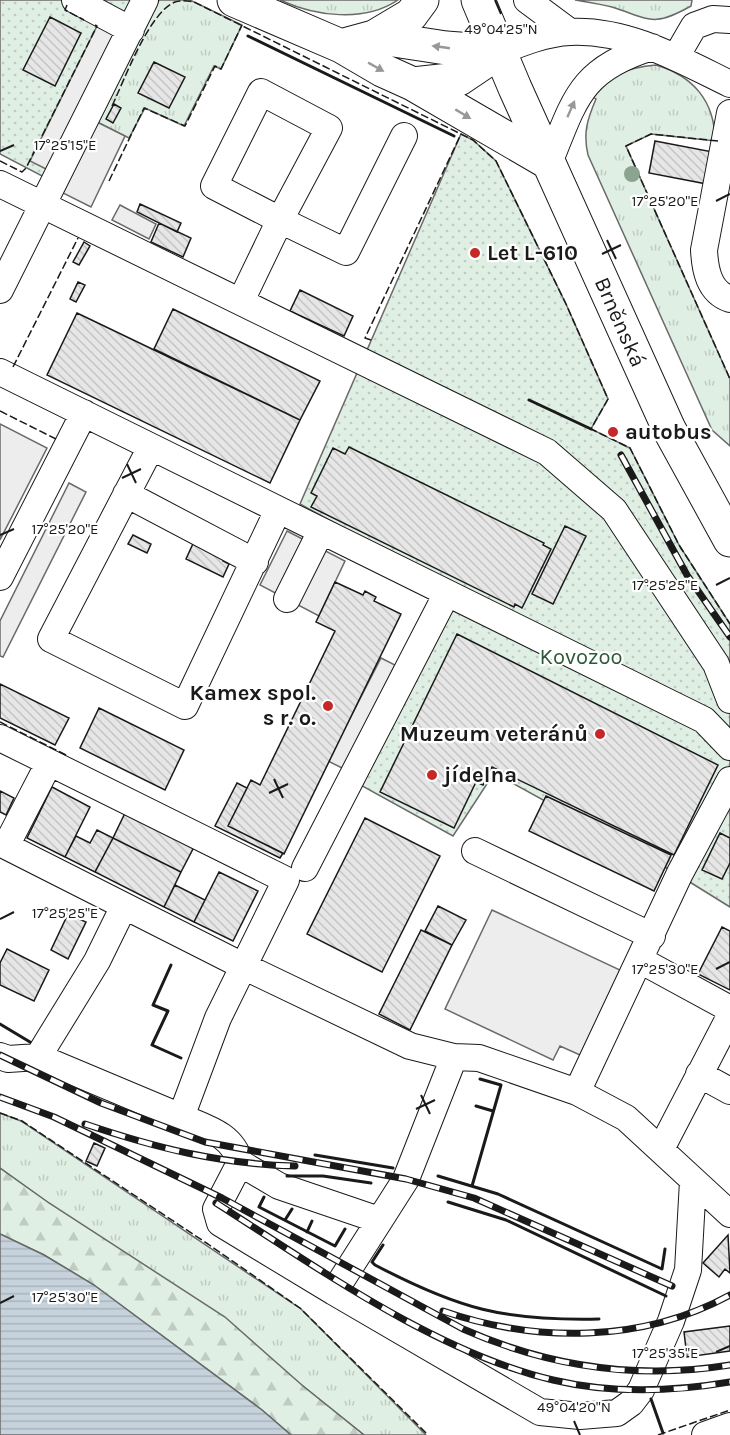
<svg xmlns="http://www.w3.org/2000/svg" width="730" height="1435" viewBox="0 0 730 1435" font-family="Karla,sans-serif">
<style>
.grass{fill:url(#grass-tufts);stroke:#6a6a6a;stroke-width:1.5}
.forest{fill:url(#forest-firs);stroke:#6a6a6a;stroke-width:1.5}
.park{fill:url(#park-dots);stroke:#6a6a6a;stroke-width:1.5}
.parking{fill:#ededed;stroke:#6a6a6a;stroke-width:1.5}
.water{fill:url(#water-rules);stroke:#6a6a6a;stroke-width:1.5}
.building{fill:url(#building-back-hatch);stroke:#1a1a1a;stroke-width:1.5}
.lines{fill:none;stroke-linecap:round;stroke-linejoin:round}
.minor-casing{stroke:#1a1a1a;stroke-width:28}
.major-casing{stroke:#1a1a1a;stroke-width:35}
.minor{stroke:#fff;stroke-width:26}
.major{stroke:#fff;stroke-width:33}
.rail-casing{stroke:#1a1a1a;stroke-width:7}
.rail{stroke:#fff;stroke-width:4.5;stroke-dasharray:14;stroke-linecap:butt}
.fence{stroke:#1a1a1a;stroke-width:1.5;stroke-dasharray:8 3;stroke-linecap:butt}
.wall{stroke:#1a1a1a;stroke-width:3}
.tree{fill:#8aa48f}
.oneway{fill:#989898}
.ticks{fill:none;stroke:#1a1a1a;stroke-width:2}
.poi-dot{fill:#c62828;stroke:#fff;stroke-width:2}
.labels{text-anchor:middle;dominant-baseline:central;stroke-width:4.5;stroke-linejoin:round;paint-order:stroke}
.poi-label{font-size:22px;font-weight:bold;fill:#1a1a1a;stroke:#fff;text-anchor:start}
.street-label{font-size:22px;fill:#1a1a1a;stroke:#fff}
.park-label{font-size:22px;fill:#2b5a34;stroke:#fff}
.ticks-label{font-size:15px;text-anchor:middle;fill:#1a1a1a;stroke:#fff;stroke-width:4.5;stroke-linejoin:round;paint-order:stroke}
</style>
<defs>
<pattern id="grass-tufts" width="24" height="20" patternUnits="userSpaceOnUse" patternTransform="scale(1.5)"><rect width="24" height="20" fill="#e0efe3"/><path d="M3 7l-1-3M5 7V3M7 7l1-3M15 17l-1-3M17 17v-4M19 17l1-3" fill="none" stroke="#c0ccc2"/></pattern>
<pattern id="forest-firs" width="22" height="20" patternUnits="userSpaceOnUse" patternTransform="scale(1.5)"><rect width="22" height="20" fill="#e0efe3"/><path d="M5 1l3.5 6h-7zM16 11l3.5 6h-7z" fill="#c0ccc2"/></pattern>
<pattern id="park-dots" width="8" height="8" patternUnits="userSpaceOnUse" patternTransform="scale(1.5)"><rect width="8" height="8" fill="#e0efe3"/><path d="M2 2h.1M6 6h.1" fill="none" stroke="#c0ccc2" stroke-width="1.8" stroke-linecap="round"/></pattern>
<pattern id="water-rules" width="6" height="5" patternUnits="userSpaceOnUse" patternTransform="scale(1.5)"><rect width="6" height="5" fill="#c6d2dc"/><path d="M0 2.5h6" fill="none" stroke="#aab4bc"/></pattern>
<pattern id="building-back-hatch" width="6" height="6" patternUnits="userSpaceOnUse" patternTransform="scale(1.5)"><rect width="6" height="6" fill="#e6e6e6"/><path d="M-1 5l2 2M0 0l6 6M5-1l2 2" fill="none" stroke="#c5c5c5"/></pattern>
</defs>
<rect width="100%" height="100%" fill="#fff"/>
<path class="grass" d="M159 0H190L242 25 221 69 214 66 184 126 145 108 129 138 97 122Z
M280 0H398C364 23 315 16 280 0Z
M575 0H692L691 6C652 28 650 19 612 7 600 4 587 2 575 0Z
M656 65C693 76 715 101 715 141L651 134 626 146 730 379V446L712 430 588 155C583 133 587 120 596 99L590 95C606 75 632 67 656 65Z
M0 1113 21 1121 301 1309 426 1435H364L303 1386 0 1168Z"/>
<path class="forest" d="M0 1168 49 1203 225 1317 303 1386 364 1435H291L262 1410 94 1285 44 1255 0 1234Z"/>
<path class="park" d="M0 0H159L65 188 0 154Z
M461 134 473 140 496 161 566 304 608 399 591 429 630 448 679 545 730 624V907L672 871 494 773 453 836 355 782 454 588 300 504Z"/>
<path class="parking" d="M97 26 116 35 48 170 30 161Z
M97 122 125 136 91 207 63 193Z
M120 205 156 224 149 239 112 220Z
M0 424 47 448 0 540Z
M69 483 86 492 3 657 0 656V621Z
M287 531 345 561 319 616 260 585Z
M381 658 395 665 344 769 328 761Z
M492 910 620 970 580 1055 560 1046 553 1060 445 1009Z"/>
<path class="water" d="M0 1234 44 1255 94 1285 262 1410 291 1435H0Z"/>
<path class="building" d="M50 17 81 33 55 86 23 70Z
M154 62 185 77 169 108 138 93Z
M114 104 121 108 113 123 106 119Z
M655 141 713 152 707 184 649 173Z
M140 204 181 223 177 232 137 212Z
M159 223 191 238 183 257 151 242Z
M84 242 90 246 79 265 73 262Z
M78 282 85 285 76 302 70 299Z
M300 290 353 316 344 336 290 311Z
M173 309 320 381 300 420 154 349Z
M77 313 300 420 270 483 47 375Z
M349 447 544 543 543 545 551 549 522 608 515 604 514 607 311 507 317 496 311 493 333 448 345 454Z
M203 522 234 537 223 561 229 564 223 577 186 559Z
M565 526 586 536 553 604 532 594Z
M133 535 151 544 147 553 128 544Z
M335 582 363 595 365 591 376 597 374 601 401 614 284 854 228 826 251 780 260 785 335 631 316 622Z
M457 634 718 765 674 855 492 767 483 785 476 782 454 828 380 792Z
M0 684 69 718 55 745 0 718Z
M99 708 184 750 165 790 80 748Z
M237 783 247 788 228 826 283 853 280 858 215 826Z
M52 787 90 807 65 857 27 838Z
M0 791 14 798 6 815 0 812Z
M546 796 671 855 654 891 529 831Z
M126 811 195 845 181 872 113 838Z
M365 818 440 856 382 972 307 934Z
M97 830 113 838 95 872 65 857 76 836 90 843Z
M720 833 730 838V863L722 879 702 870Z
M113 838 181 872 164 907 95 872Z
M219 872 258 891 233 941 194 922Z
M175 885 205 900 194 922 164 907Z
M438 906 466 920 452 945 425 931Z
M68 914 86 922 68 959 51 950Z
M722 927 730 931V990L698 974Z
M421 930 452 945 410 1030 379 1014Z
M7 949 49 970 34 1001 0 985V963Z
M94 1143 105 1148 97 1166 86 1161Z
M728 1235 730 1273 725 1269 719 1277 703 1263Z
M730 1326V1351L687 1357 684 1332Z"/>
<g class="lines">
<g class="minor-casing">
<path id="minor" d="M75 0 131 30
M527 0 570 32
M499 52C521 43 546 33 570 32 627 29 681 60 730 84
M676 57 694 26 713 19 730 20
M730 113 704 250C705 270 709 292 730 299
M549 163C575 99 580 69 652 47
M0 184 547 452 614 510 716 664 730 700
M0 290 145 0
M241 301 280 220 214 186 261 92 329 128 280 220 346 252 404 136
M0 372 704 720 730 747
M151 447 51 639 185 706 278 510
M126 494 255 562
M0 577 84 413
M287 599 321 531
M0 738 286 880 218 1018 181 1117C206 1128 233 1134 240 1163L216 1209 220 1223 334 1292
M49 763 6 846 243 966 410 1046 454 1057 479 1058 577 1092 626 1118 730 1214
M475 851 652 936
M305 868 446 595
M124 906 97 961 38 1057 181 1117
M640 960 730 1009
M0 1056 8 1059 38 1057
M454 1057 406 1179 334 1292 540 1412 580 1416 617 1413 631 1403 641 1390 671 1321 688 1270 693 1181
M699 1074 730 1091
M577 1092 680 873 730 780
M661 1149 730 1016
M240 1163 279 1186 379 1220
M705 1435 730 1426"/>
</g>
<g class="major-casing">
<path id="major" d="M234 0 341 46 382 70 413 84 549 163
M478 0 515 88 669 429 730 540
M374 37 411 15 422 0
M341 46 374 37 446 48 499 52
M413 84 459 79 499 52"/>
</g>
<use href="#minor" class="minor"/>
<use href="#major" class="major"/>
<g class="rail-casing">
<path id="rail" d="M621 455 687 575 730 637
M0 1055 101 1103 205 1142 406 1179 474 1198 672 1286
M0 1097 54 1117 222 1198 463 1329C549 1367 636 1380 730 1365
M85 1124C156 1148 220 1164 295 1166
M216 1203C318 1268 435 1352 553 1380 612 1394 671 1392 730 1382
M443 1311C536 1343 642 1343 730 1295"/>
</g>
<use href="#rail" class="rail"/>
<path class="fence" d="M67 5 65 10 84 20
M112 106C124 81 149 12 175 2 181 0 188 1 194 2L473 140 496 161 566 304 608 399 591 429 630 448 679 545 730 624
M718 141 651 134 626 146 730 379
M0 161 22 172 26 168 97 26 95 25
M109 181 144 108 185 126 215 66 221 69 242 25
M371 340 365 338 461 134
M13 367 78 238
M0 411 56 439
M0 722 66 755
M0 1113 22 1121 208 1244 300 1308 428 1435
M658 1435 730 1410"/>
<path class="wall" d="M248 36 454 136
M529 400 591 429
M171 965 153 1005 168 1011 152 1045 181 1058
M0 1024 30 1042
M476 1106 493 1111
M315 1155 393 1168
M287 1176H323L371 1183
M438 1176 498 1194 662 1269 665 1249
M472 1186 501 1085 480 1079
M264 1197 259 1207 335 1246 345 1229
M448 1202 506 1220 666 1296
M285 1220 292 1209
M307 1232 312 1221
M383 1245 372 1262 375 1265C459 1309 503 1321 599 1319
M651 1399 663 1433"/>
</g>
<circle class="tree" cx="632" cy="174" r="8"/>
<defs><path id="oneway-solid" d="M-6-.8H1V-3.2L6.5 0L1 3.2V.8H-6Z" transform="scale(1.5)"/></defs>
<g class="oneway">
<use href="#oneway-solid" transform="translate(441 47) rotate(-172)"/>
<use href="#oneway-solid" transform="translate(376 67) rotate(29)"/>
<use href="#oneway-solid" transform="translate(571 109) rotate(-66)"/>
<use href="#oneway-solid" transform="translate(463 114) rotate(31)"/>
</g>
<path class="ticks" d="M495 0 501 14M0 151 14 145M716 201 730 194M607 240 616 259M602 254 621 245M127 464 136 483M122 478 141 469M0 535 14 529M716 585 730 578M274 779 283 798M269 793 288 784M0 919 14 912M716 969 730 962M421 1095 430 1114M416 1109 435 1100M0 1303 14 1296M716 1352 730 1346M574 1421 580 1435"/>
<g class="poi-dot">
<circle cx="475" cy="253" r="6"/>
<circle cx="613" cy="432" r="6"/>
<circle cx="328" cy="706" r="6"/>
<circle cx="600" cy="734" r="6"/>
<circle cx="432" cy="775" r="6"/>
</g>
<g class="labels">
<g class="poi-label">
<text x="487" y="253">Let L-610</text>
<text x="625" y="432">autobus</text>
<text x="316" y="693" text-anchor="end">Kamex spol.<tspan x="316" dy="25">s r. o.</tspan></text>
<text x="588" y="734" text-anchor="end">Muzeum veteránů</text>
<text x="444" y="775">jídelna</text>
</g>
<g class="street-label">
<text transform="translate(620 322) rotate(66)">Brněnská</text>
</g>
<g class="park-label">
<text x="581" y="657">Kovozoo</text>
</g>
</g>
<g class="ticks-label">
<text x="501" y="34">49°04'25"N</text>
<text x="65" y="150">17°25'15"E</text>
<text x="665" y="206">17°25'20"E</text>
<text x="65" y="534">17°25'20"E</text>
<text x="665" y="590">17°25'25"E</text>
<text x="65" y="918">17°25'25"E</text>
<text x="665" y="974">17°25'30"E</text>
<text x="65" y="1302">17°25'30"E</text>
<text x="665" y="1358">17°25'35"E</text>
<text x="574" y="1412">49°04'20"N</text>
</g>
</svg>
